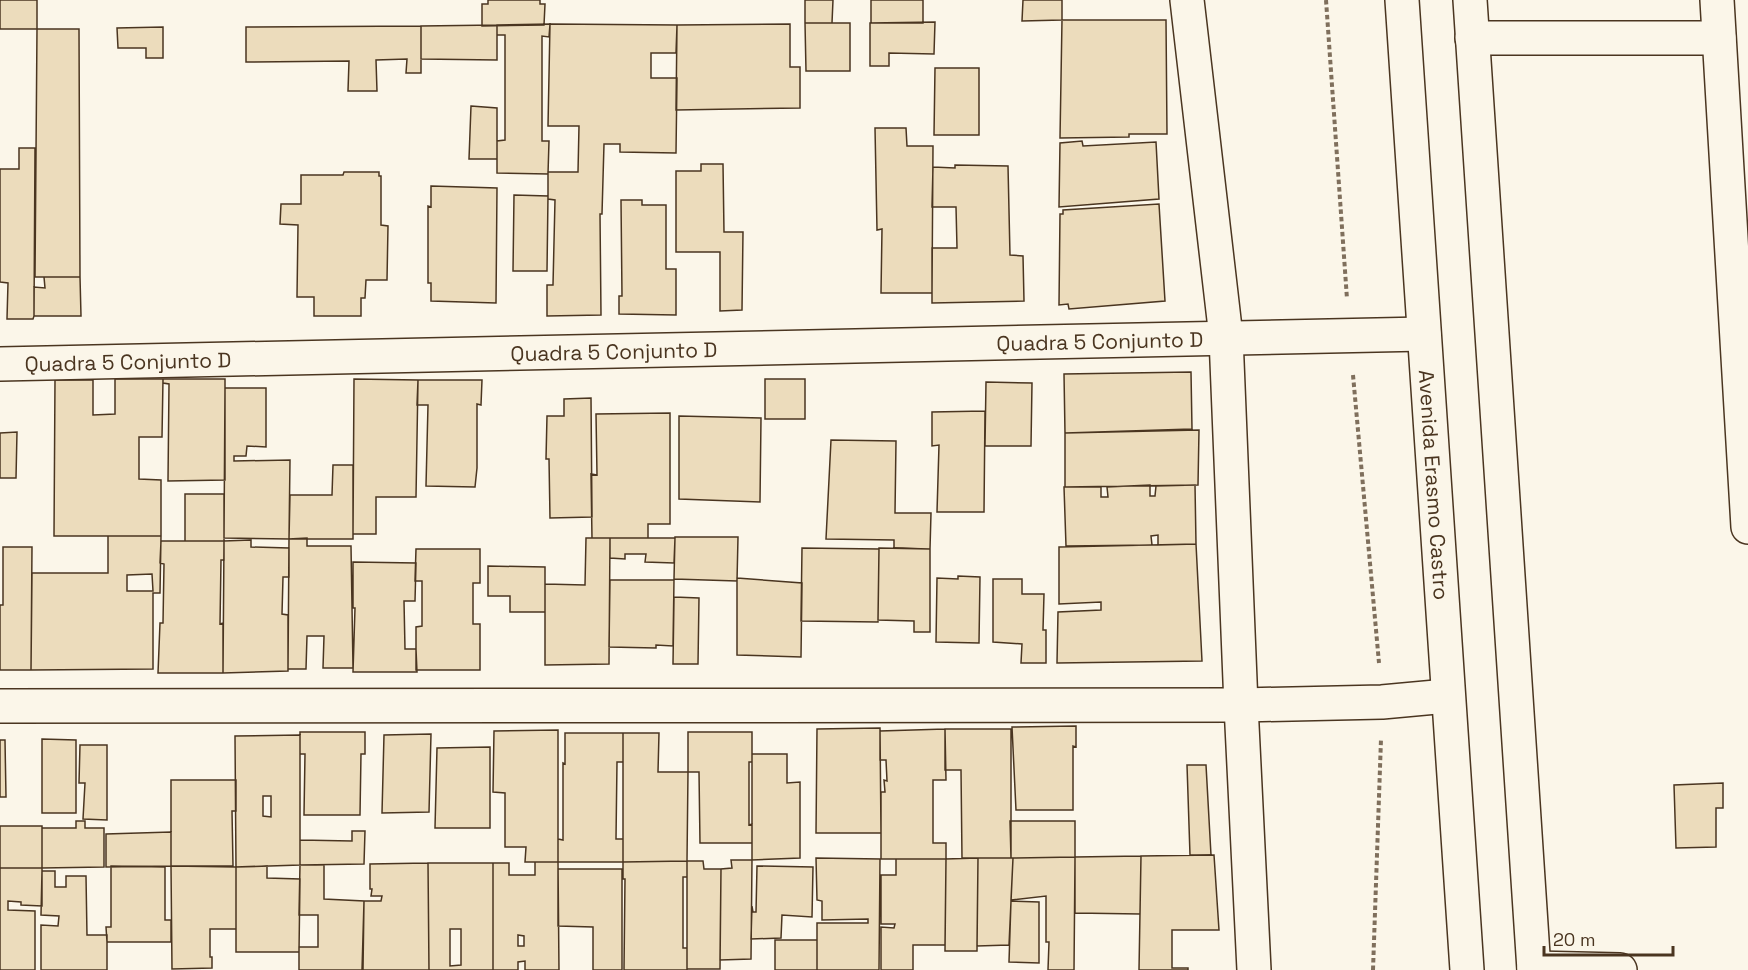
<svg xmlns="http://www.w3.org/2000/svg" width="1748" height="970" viewBox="0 0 1748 970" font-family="'Space Grotesk',sans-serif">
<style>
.building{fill:#ecdcbc;stroke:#4a3520;stroke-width:1.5;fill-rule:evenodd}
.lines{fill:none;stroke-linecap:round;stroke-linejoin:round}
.minor-casing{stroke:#4a3520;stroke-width:36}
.primary-casing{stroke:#4a3520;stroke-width:36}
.path{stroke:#7f6f5c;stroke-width:4;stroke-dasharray:4.5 3;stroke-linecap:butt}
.minor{stroke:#fbf6e9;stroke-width:33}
.primary{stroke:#fbf6e9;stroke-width:33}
.labels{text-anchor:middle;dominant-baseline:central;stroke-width:4.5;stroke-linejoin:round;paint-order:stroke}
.street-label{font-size:21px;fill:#4a3520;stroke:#fbf6e9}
</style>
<rect width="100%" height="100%" fill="#fbf6e9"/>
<path class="building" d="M0 0H37V29H0Z
M488 0H540V4H545L544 25 482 26V4H488Z
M805 0H833L832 23H805Z
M871 0H923V23H871Z
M1023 0H1062V20L1022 21Z
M1062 20H1166L1167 134H1129V137L1060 138Z
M935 22 934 54 889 53V66H870V23Z
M805 23H850V71H806Z
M550 24 677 25 676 53H651V78H677L676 153 620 152V144H604L602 214H600L601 315 547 316V285H553L555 200 548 199V172H578L579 126H548Z
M550 24 549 37 542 36V141H549L548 174 497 173V141L505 140V35H497V25Z
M790 24V67H800V108L676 110 677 25Z
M497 25V60L421 59V26Z
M421 26V73H406L407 59 376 60 377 91H348L349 61 246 62V27Z
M163 27V58H146V48H118L117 28Z
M37 29H79L80 277H35Z
M935 68H979V135H934Z
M471 106 497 108V159H469Z
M875 128H906L907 146H933L932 293H881L882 229 877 230Z
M1082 141 1083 146 1156 142 1159 199 1059 207 1060 143Z
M19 148H35L34 316 33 319H7L8 283 0 282V169H19Z
M701 164H723L724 232H743L742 310 720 311V252H676V171H701Z
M955 165 1008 166 1010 255 1023 256 1024 301 932 303V248H957L956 207H932L933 167 955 168Z
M344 172H379V176H381V225L388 226 387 280H366L365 298H361V316H314V297H297L298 225 280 224 281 204H301V175H343Z
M431 186 497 188 496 303 431 301V283H428V206L431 207Z
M514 195 548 196 547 271H513Z
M621 200H642V205H666V269H676V315L619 314V296H622Z
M1159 204 1165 301 1069 309 1068 304 1059 305 1060 214H1063V210Z
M44 277H80L81 316H34V287L45 288Z
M1191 372 1192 429 1065 433 1064 374Z
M115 379H163L162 437H139V479L161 480V536H54L55 380H93V415L115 414Z
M163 379H225V480L168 481 169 384 163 383Z
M354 379 418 380 416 497H376V534H353Z
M765 379H805V419H765Z
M418 380H482L481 405 477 404V468L475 487 426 486 428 405H417Z
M986 382 1032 383 1031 446H985Z
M225 388H266V447L247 446 246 456H234V461L290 460 289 539 224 538Z
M591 398 592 517 550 518 549 459H546L547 416H564V399Z
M985 411 984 512H937L939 445 932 446V412Z
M670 413V524H648V538H592L591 474 597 475 596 414Z
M679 416 761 418 760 502 679 499Z
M1199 430 1198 485 1065 487V433Z
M17 432 16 478H0V433Z
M831 440 896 441 895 513H931L930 549 894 548V540L826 539Z
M333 465H353V539H289L290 495H332Z
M1150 485V496H1155L1156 486 1195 485 1196 544 1158 545V535L1151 536 1152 545 1066 546 1064 487H1101V497H1108L1107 487Z
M185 494H224V541H185Z
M108 536H161L160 593H153V669L31 670 32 573H108ZM152 574 153 591H127V575Z
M738 537 737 581 674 579 675 537Z
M307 538V546H351L353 668H323L324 636H307L306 669H288L289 539Z
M586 538H610L609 664 545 665V584L585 585Z
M610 538H675L674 563 645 562 646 554H625V559L610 558Z
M251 540V547L289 548V577H283L282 614 288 615V671L223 673 224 541Z
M161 541H224V560H221L220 624 223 623V673H158L160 623H163L164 564 160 563Z
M1196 544 1202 661 1057 663 1058 612 1101 610V602L1059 604V547Z
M3 547H32L31 670H0V605H3Z
M802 548 879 549 878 622 801 621Z
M879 548 930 549V632H914V621L878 620Z
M416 549H480V583H473V624H480V670H416V627L422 626V581H415Z
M353 562 416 563 415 601H404L405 649H416L417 672H353L355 608H353Z
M488 566 545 567V612H510V596H488Z
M958 576 980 577 979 643 936 642 937 578 958 579Z
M737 578 802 583 801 657 737 655Z
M993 579H1022V594H1044L1043 630H1046V663H1021L1022 644 993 642Z
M610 580H674L673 646 656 645V648L609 647Z
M674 597 699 598 698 664H673Z
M1076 726V747L1073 746V810H1016L1012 727Z
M880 728 881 833H816L817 729Z
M945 729H1011V858H962L961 770H945Z
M945 729 946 780H933V843H946V859H881V792H885L884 780 887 781 886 760H880V731Z
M558 730V862H525L526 847H505V793L493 792 494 731Z
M300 732H365V754H361L360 815H304L305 754H300Z
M688 732H752V762H749V825L752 824V843H700L699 772H688Z
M565 733H623V762H617L616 839H623V862H558V839L563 840V763L565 764Z
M623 733H659L658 772H688L687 861 623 862Z
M431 734 429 812 382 813 384 735Z
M300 735V865L236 867 235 736ZM263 796H271V817L263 816Z
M42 739 76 740V813H42Z
M0 740H5L6 797H0Z
M80 745H107V820L83 819 85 783H79Z
M490 747V828H435L437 748Z
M752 754H787V783L800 782V858L752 860Z
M1187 765H1206L1211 855H1190Z
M171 780H236V811H232L233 866H171Z
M1723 783V808H1716V847L1676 848 1674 785Z
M76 821H85V828H104V867L42 868V828H76Z
M1010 821H1075V857L1011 858Z
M0 826H42V868H0Z
M352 831H365L364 864 300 865V840L352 841Z
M171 832V866L106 867V834Z
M1214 855 1219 930H1172V968H1188V970H1139L1141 856Z
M1141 856 1140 914 1075 913V857Z
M1075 857 1074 970H1048L1049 942H1046V896L1011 900 1013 858Z
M816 858 880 859 879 970H817V923H868V919L822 920V901L817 900Z
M978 858H1013L1009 945 977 946Z
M978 858 977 951H945L946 859Z
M896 859H946L945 945H913V970H881V927L894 928 895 924H881V875H896Z
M731 860H752L751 959 720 960 721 869 732 868Z
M687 861H703L704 869H721L720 969H687Z
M687 861V877H683V948H687V970H624L625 879H623V862Z
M535 862H558L559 970H525V961L518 962V970H493V863H509V875H535ZM518 935 524 936V946H518Z
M428 863H493V970H429ZM450 929H461V965L450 966Z
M428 863 429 970H363L364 901H381L382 896H371L372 889H370V864Z
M300 865H324V899L364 901 362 970H299V947H318V915H299Z
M111 866 165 867V920H171V942H107L106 927H111Z
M171 866 236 867V929H210V957H212V968L172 969Z
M267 866V878L300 879 299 952H236V867Z
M757 866 813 867 812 917 782 915 781 938 751 939 752 906 753 912H756Z
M0 868H42V906L21 905V902L8 901V910L35 911V970H0Z
M558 869H622V970H593V927L558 926Z
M42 871H55V887H66V876H86L87 935H107V970H41V925L58 926 59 916 41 915Z
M1011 901 1039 902V963L1009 962Z
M775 940H817V970H775Z"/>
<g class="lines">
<g class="minor-casing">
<g id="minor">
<path d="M1187 0 1226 337 1241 705 1254 970"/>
<path d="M1717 0 1748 527"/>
<path d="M1472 38H1719"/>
<path id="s1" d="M0 364 1424 334"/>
<path d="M0 706 1241 705 1382 702 1447 696"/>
<path d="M1534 968 1620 970"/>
</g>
</g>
<g class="primary-casing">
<g id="primary">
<path id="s2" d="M1402 0 1467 970"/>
<path d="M1470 0 1534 970"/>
</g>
</g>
<path class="path" d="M1326 0 1347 299
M1353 375 1379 663
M1373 970 1381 739"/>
<use href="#minor" class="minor"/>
<use href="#primary" class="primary"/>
</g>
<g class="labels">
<g class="street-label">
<text stroke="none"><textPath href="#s1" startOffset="1100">Quadra 5 Conjunto D</textPath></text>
<text stroke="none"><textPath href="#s1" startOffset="614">Quadra 5 Conjunto D</textPath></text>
<text stroke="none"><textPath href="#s1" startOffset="128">Quadra 5 Conjunto D</textPath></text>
<text stroke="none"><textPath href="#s2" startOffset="486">Avenida Erasmo Castro</textPath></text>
</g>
</g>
<path d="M1544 946v9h129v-9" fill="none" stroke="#4a3520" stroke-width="3"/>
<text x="1553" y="946" font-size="18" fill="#4a3520" stroke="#fbf6e9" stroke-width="4.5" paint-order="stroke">20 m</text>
</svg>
